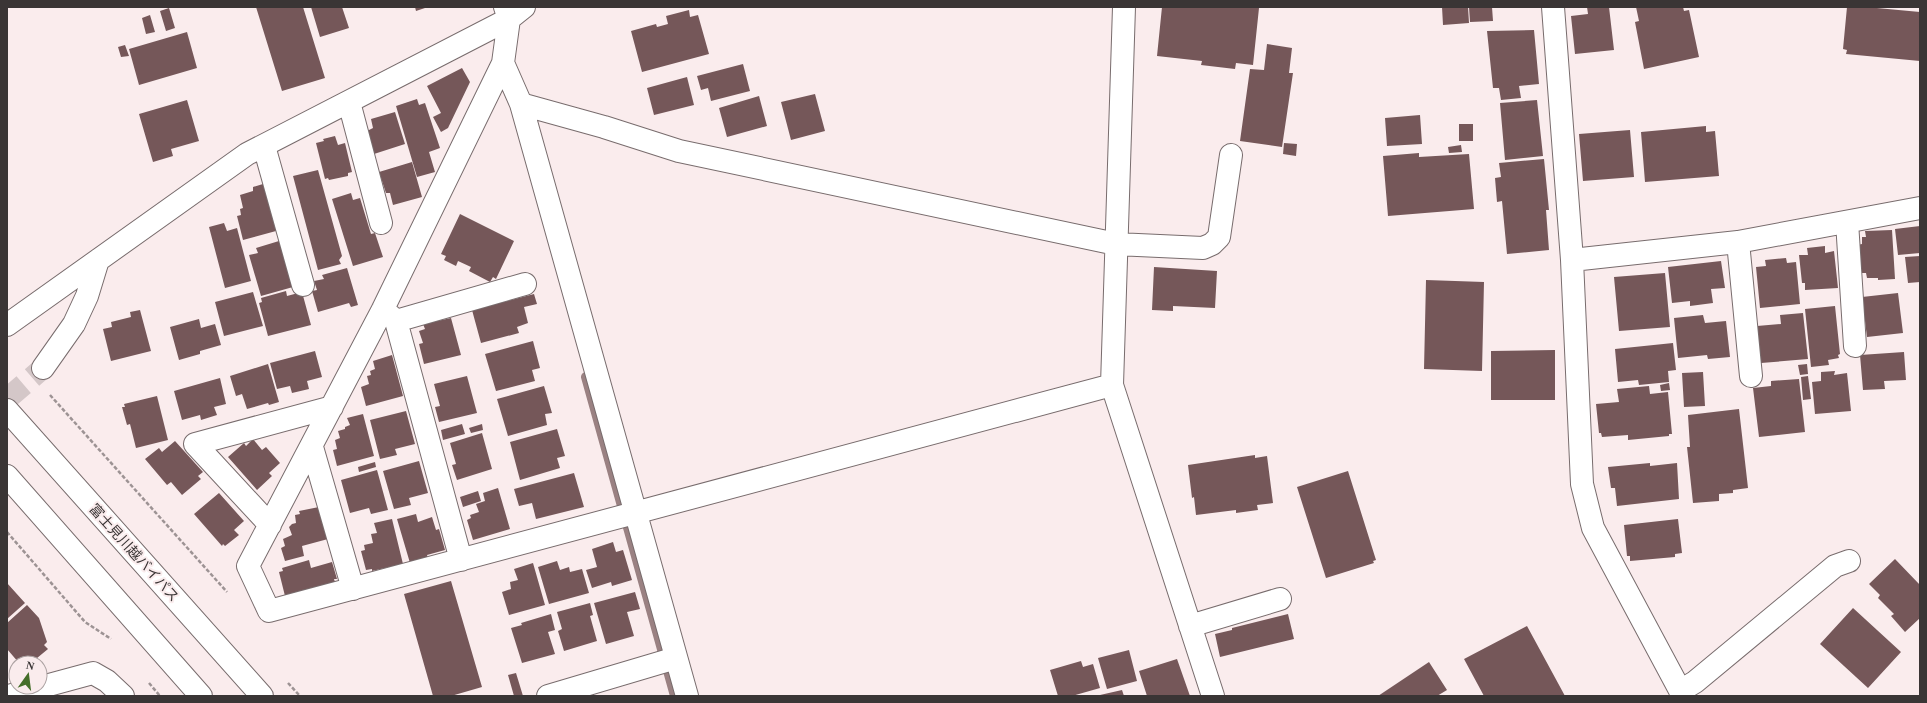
<svg xmlns="http://www.w3.org/2000/svg" width="1927" height="703" viewBox="0 0 1927 703" font-family="'Times New Roman','Noto Sans JP',serif">
<style>
.lines{fill:none;stroke-linecap:round;stroke-linejoin:round}
.stream{stroke:#9a8182;stroke-width:10}
.building{fill:#755759}
.minor-tunnel{stroke:#d4c7c8;stroke-width:22;stroke-dasharray:22 11;stroke-linecap:butt}
.minor-casing{stroke:#786c6d;stroke-width:24}
.highway-casing{stroke:#786c6d;stroke-width:24}
.path{stroke:#9d9394;stroke-width:2.5;stroke-dasharray:4 2;stroke-linecap:butt}
.minor{stroke:#fff;stroke-width:22}
.highway{stroke:#fff;stroke-width:22}
.labels{text-anchor:middle;dominant-baseline:central;stroke-width:4;stroke-linejoin:round;paint-order:stroke}
.street-label{font-size:14px;fill:#3a3535;stroke:#faeced}
</style>
<rect width="100%" height="100%" fill="#faeced"/>
<g class="lines">
<path class="stream" d="M586 377 675 696"/>
</g>
<path class="building" d="M256 7H303L325 78 282 91Z
M311 7H342L349 28 320 37Z
M415 7H428L416 11Z
M1162 7 1259 8 1253 65 1236 63 1235 69 1201 65 1202 61 1157 56Z
M1442 7H1468L1469 23 1443 25Z
M1469 7H1492L1493 21 1470 22Z
M1587 7H1609L1614 50 1575 54 1571 16 1588 14Z
M1636 7H1683L1684 11 1689 10 1699 57 1644 69 1635 22 1639 21Z
M1847 7H1866L1920 12V61L1846 54 1847 50 1843 49Z
M169 8 175 28 166 31 160 11Z
M689 10 690 17 698 15 709 54 642 72 631 31 656 24 657 27 668 24 666 16Z
M150 15 155 32 146 34 142 18Z
M1534 30 1539 84 1519 86 1521 98 1501 100 1499 88H1493L1487 31Z
M187 32 197 68 139 85 129 49Z
M1267 44 1292 48 1289 73H1293L1282 147 1240 141 1250 69 1264 70Z
M125 45 129 56 121 57 118 47Z
M743 64 750 91 711 101 708 88 701 90 697 76Z
M462 68 470 82 448 128 441 132 433 117 441 113 427 86Z
M687 77 694 105 654 115 647 88Z
M815 94 825 131 791 140 781 102Z
M759 96 767 126 727 137 719 108Z
M417 99 419 105 425 103 440 148 429 152 435 172 417 177 396 106Z
M187 100 199 141 171 149 173 156 153 162 139 114Z
M1537 100 1543 156 1505 160 1500 103Z
M395 112 405 144 374 154 367 131 373 128 371 119Z
M1420 115 1422 144 1387 146 1385 118Z
M1459 124H1473V141H1459Z
M1706 126V132L1715 131 1719 176 1645 182 1641 132Z
M1630 130 1634 177 1583 181 1579 134Z
M335 136 338 145 345 143 352 172 348 173V176L329 180 328 178 325 179 316 143 324 141 323 139Z
M1284 143 1297 144 1296 156 1283 154Z
M1461 145 1462 152 1449 153 1448 147Z
M1419 153V157L1469 154 1474 209 1388 216 1383 156Z
M1544 159 1549 210H1546L1549 250 1507 254 1502 201 1497 202 1495 178 1501 177 1499 163Z
M412 162 422 197 393 205 390 193H386L379 172Z
M318 170 342 256 339 260 341 264 318 270 293 176Z
M263 184 276 231 243 240 237 216 241 215 240 209 243 208 240 195 253 191V187Z
M351 193 353 200 360 198 371 234 375 233 383 257 353 266 332 199Z
M460 214 514 241 496 279 493 277 490 282 469 271 471 267 458 261 456 266 444 260 446 256 441 254Z
M224 223 227 231 237 228 251 281 225 288 209 227Z
M1920 226V253L1898 255 1895 229Z
M1892 230 1895 279 1878 280V278H1867L1866 273H1859L1857 245 1862 244V237H1866L1865 231Z
M279 241 293 287 261 296 249 255 258 253 256 248Z
M1825 246V253L1834 251 1838 288 1805 290V283H1802L1799 255H1808L1807 248Z
M1920 256V282L1908 283 1905 257Z
M1786 258 1787 263 1796 262 1800 304 1760 308 1756 267 1766 266 1765 260Z
M1721 261 1725 288 1711 289 1713 303 1690 306V301L1672 303 1668 267Z
M1154 267 1217 271 1215 308 1173 306V311L1152 310Z
M347 268 358 305 351 307 349 303 318 312 312 291 317 290 314 281 324 279 322 275Z
M1665 273 1670 327 1619 331 1614 277Z
M1426 280 1484 282 1482 371 1424 369Z
M286 291 287 296 302 292 311 325 268 336 259 303 262 302 261 298Z
M253 292 263 326 224 336 215 302Z
M1898 293 1903 333 1867 337 1862 297Z
M534 294 537 304 524 307 528 323 517 327 519 333 481 343 472 310Z
M1835 306 1840 354 1838 355 1839 358 1828 360 1829 365 1811 367 1805 309Z
M140 310 151 351 111 361 103 329 112 327 111 322 131 317 130 312Z
M1803 313 1808 359 1761 363 1757 326 1781 324 1780 315Z
M1703 315 1705 323 1726 321 1730 357 1708 359 1707 355 1678 358 1674 318Z
M451 318 461 355 424 364 419 344 423 343 419 331 425 329 423 324Z
M199 319 201 328 215 324 221 345 200 351V354L179 360 170 327Z
M533 341 540 368 532 370 535 381 496 391 485 354Z
M1673 343 1676 370 1668 371 1669 382 1639 385 1638 380 1618 382 1615 349Z
M1555 350V400H1491V351Z
M315 351 322 377 307 381 309 389 292 393 290 386 277 389 270 363Z
M1904 352 1906 380 1884 381 1885 389 1863 390 1860 355Z
M392 355 403 396 366 406 361 387 369 384 367 376 371 375 370 371 375 369 373 361Z
M268 364 279 402 269 405 268 403 247 409 242 394 236 396 230 376Z
M1807 364 1808 374 1800 375 1798 365Z
M1835 371 1834 375 1847 373 1851 411 1815 414 1812 382 1821 381V372Z
M1703 372 1705 406 1684 407 1682 373Z
M467 376 477 413 439 422 435 407 440 406 434 384Z
M1808 376 1811 399 1803 400 1801 377Z
M220 378 226 404 214 407 217 415 201 420 200 415 182 420 174 391Z
M1799 379 1805 432 1759 437 1753 388 1771 386V381Z
M1669 383 1670 390 1661 391 1660 385Z
M544 386 552 413 545 414 547 425 508 436 497 399Z
M1649 386 1650 394 1668 392 1672 434H1669V436L1628 440V435L1602 437 1601 433H1599L1596 404 1619 402 1617 389Z
M157 396 168 440 136 448 130 424 127 425 122 407H125L124 404Z
M1739 409 1748 488 1733 490V493L1719 494V501L1693 503 1687 447H1690L1688 415Z
M406 411 415 444 395 449 397 455 380 459 370 420Z
M363 414 374 456 337 466 333 450 337 449 335 440 340 438 338 431 345 429V427L350 425 347 418Z
M462 424 465 434 443 440 441 430Z
M482 424 483 430 471 433 469 428Z
M557 429 565 456 557 458 560 468 520 480 510 442Z
M482 433 492 469 457 480 452 465 456 464 450 443Z
M253 439 262 450 266 447 280 463 269 473 272 476 257 490 228 457 244 443 246 446Z
M175 441 203 472 198 476 201 479 182 495 171 482 167 485 145 459 159 448 162 452Z
M1255 455V458L1267 456 1273 503 1257 505 1258 510 1236 513V510L1196 515 1194 497 1192 498 1188 465Z
M419 461 428 493 409 498 411 505 394 509 383 471Z
M375 462 376 467 359 472 358 467Z
M1650 463V466L1677 463 1679 499 1617 506 1615 488H1611L1608 467Z
M377 470 388 510 371 514 369 508 350 513 341 480Z
M1348 471 1376 560 1373 561 1374 563 1326 578 1297 487Z
M574 473 584 507 536 519 532 503 519 506 514 489Z
M498 488 510 529 473 540 467 520 471 518 470 515 479 512 476 504 485 501 483 493Z
M478 491 481 501 463 507 460 497Z
M219 493 244 521 234 530 239 535 225 546 223 544 222 546 194 514Z
M319 507 328 539 302 546 304 556 285 561 281 548 285 546 283 539 292 535 289 527 292 524 296 523 295 515 300 514 299 511Z
M416 514 418 522 432 517 436 530 439 529 445 550 427 555 428 558 410 563 397 519Z
M392 519 403 564 372 571V569L366 570 361 551 365 550 364 545 373 543 371 534 377 533 374 523Z
M1678 519 1682 553 1675 554V557L1630 561V556H1627L1624 525Z
M613 542 616 552 623 550 632 580 612 586 611 582 592 588 586 570 597 567 592 549Z
M1895 559 1920 585V618L1905 632 1891 616 1894 614 1878 598 1880 595 1869 584Z
M309 560 311 568 332 562 337 579H334L335 582 285 596 279 572 283 571 282 568Z
M557 561 560 570 569 567 570 572 582 569 589 593 549 604 538 567Z
M533 563 545 605 509 615 502 592 511 589 510 582 518 580 514 569Z
M451 581 482 687 451 696H433L404 594Z
M7 583 25 603 7 619Z
M635 592 640 609 627 612 634 636 606 644 594 603Z
M590 603 593 615 590 616 597 641 564 651 558 631 562 629 557 612Z
M27 605 39 618 47 642 44 645 48 649 31 663H19L7 649V623Z
M1853 608 1901 652 1868 688 1820 644Z
M551 614 555 630 548 632 555 654 522 663 511 628 522 625 521 623Z
M1288 614 1294 639 1220 657 1215 634 1232 630V628Z
M1527 626 1565 696H1484L1464 659Z
M1129 650 1137 681 1107 689 1098 658Z
M1177 659 1190 696H1147L1139 671Z
M1081 661 1083 667 1093 664 1100 688 1072 696H1058L1050 670Z
M1429 662 1447 690 1437 696H1378Z
M516 673 523 696H514L508 675Z
M1122 690 1124 696H1101L1100 695Z"/>
<g class="lines">
<path class="minor-tunnel" d="M7 399 43 368"/>
<g class="minor-casing">
<path id="minor" d="M505 7 509 19 503 63 521 104 687 696
M1124 7 1112 385 1213 696
M1553 7 1572 260 1582 484 1593 528 1683 696
M503 63 383 309 248 566 269 611 1112 385
M349 102 381 223
M521 104 604 127 679 151 1116 244 1203 248 1212 244 1219 237 1231 155
M264 146 303 285
M1847 222 1855 346
M1738 242 1751 376
M1572 260 1738 242 1920 208
M383 309 396 321 461 560
M396 321 525 284
M7 325 247 154 509 19 524 7
M43 368 74 324 87 296 98 260
M312 447 353 589
M270 525 195 444 332 407
M1190 626 1280 599
M1680 691 1695 682 1835 566 1849 561
M8 696 93 673 107 681 123 696
M548 696 676 658"/>
</g>
<g class="highway-casing">
<path id="highway" d="M7 410 262 696
M7 476 201 696"/>
</g>
<path class="path" d="M50 395 227 592
M7 532 85 622 111 639
M149 683 160 696
M288 683 300 696"/>
<use href="#minor" class="minor"/>
<use href="#highway" class="highway"/>
</g>
<g class="labels">
<g class="street-label">
<text transform="translate(134 553) rotate(48)">富士見川越バイパス</text>
</g>
</g>
<rect width="1927" height="703" fill="none" stroke="#3a3535" stroke-width="16"/>
<g transform="translate(28 675) rotate(14)"><circle r="19" fill="#faeced" stroke="#ada3a3"/>
<path d="M0-3L7 15L0 10L-7 15Z" fill="#456e29"/>
<text y="-6" font-size="11" font-weight="bold" text-anchor="middle" fill="#3a3535">N</text>
</g>
</svg>
